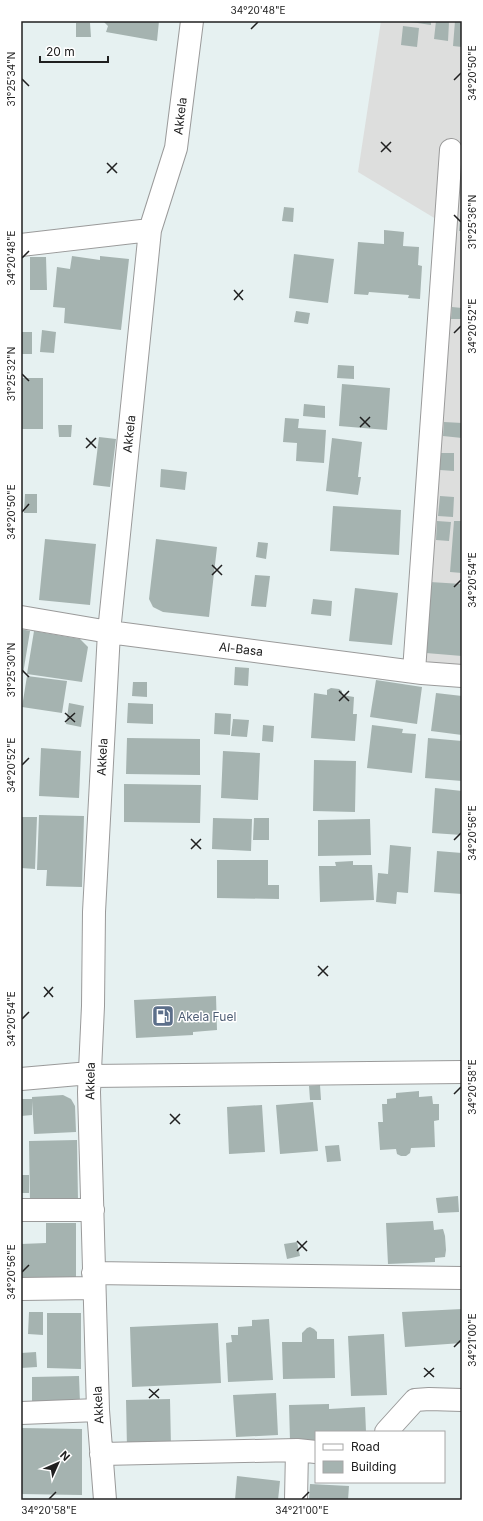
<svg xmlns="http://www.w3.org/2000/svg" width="483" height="1521" viewBox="0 0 483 1521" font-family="Inter,sans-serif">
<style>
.residential{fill:#dddedd}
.building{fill:#a5b3b0}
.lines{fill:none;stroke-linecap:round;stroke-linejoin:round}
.minor-casing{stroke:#9a9a9a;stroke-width:24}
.minor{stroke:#fff;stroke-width:22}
.ticks{fill:none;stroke:#202020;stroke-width:1.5}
.labels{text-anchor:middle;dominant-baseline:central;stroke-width:3;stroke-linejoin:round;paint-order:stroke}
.street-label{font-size:12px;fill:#202020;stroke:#fff}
.service-label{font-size:12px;fill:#4e5e75;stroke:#fff;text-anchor:start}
.neatline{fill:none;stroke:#202020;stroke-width:1.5}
.ticks-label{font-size:10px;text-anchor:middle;fill:#202020}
</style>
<rect width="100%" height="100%" fill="#e6f1f1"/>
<path class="residential" d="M381 21H462V685L422 673 436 219 358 172Z"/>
<path class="building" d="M103 21H159L157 41 106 32 108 26Z
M404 21H431V25Z
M436 21 449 22 448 41 434 39Z
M455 21H462V47L453 46Z
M76 23H90L91 37H76Z
M403 26 419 28 417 47 401 45Z
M284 207 294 208 293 222 282 221Z
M461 207H462V231H459Z
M384 230 404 232 403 246 419 247 418 265 422 266 420 299 408 298 409 295 369 292 368 295 354 294 358 242 384 244Z
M294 254 334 259 328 303 289 298Z
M72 256 100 260V256L129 259 121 330 64 323 65 308 53 307 57 267 70 269Z
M30 257H46L47 290H30Z
M452 307 462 308V319H451Z
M296 311 310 313 308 324 294 322Z
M42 330 56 332 54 353 40 352Z
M21 332H32V354H21Z
M338 365 354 366V379L337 378Z
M21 378H43V429H21Z
M342 384 390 388 387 430 339 426Z
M304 404 325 406V418L303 416Z
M285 418 299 419 298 428 326 430 324 463 296 461 297 443 283 442Z
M444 422 462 423V438L443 436Z
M58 425H72L71 437H59Z
M99 437 116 439 110 487 93 485Z
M332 438 362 442 358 477H361L358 495 326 491Z
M440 453H454V471L440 470Z
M161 469 187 472 185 490 160 487Z
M25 494H37V513H24Z
M440 496 454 497 453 517 438 516Z
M333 506 401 510 399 555 330 551Z
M437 521 451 522 449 541 436 540Z
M454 521H462V573L450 572Z
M45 539 96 544 90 605 39 600Z
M156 539 217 547 209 617 163 612 153 607 149 599Z
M258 542 268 543 266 559 256 557Z
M255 575 270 576 266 607 251 606Z
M430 582 462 584V656L426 653Z
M355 588 398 593 392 645 349 641Z
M313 599 332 601 331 616 311 614Z
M21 629 30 631 23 674H21Z
M34 631 80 639 88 647 82 682 27 674Z
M235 667 249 668 248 686 234 685Z
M27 676 67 681 62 713 22 707Z
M376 680 422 687 417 724 370 717Z
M133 682H147V697L132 696Z
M331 688 339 689 342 691V695L354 697 353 714H357L355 741 311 738 314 693 327 695V690Z
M436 693 462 696V735L431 731Z
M69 703 84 706 81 727 66 724Z
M128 703 153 704V724L127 723Z
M215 713 231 714 230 735 214 734Z
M233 719 249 720 247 737 231 736Z
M263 725 274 726 273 742 262 741Z
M372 725 403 729 402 733 416 734 412 773 367 768Z
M127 738 200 739V775L126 774Z
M428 738 462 741V781L425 778Z
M41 748 81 751 79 798 39 796Z
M223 751 260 753 258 800 221 798Z
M314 760 356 761 355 812 313 811Z
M124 784 201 785 200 823 124 822Z
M435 788 462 791V835L432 833Z
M39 815 84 816 82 887 46 886 47 870H37Z
M21 817H37L35 869 21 868Z
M213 818 252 819 251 851 212 849Z
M254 818H269V840H253Z
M370 819 371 855 318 856V820Z
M390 845 411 847 408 893 397 892 396 904 376 902 378 873 388 874Z
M437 851 462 853V894L434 892Z
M217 860H268V885H279V899L217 898Z
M353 861V865H372L374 900 320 902 319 866H336L335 862Z
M216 996 217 1030 193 1032V1035L136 1038 134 1000Z
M320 1085 321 1100H310L309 1086Z
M419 1091V1097L432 1096 433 1104H439V1120L434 1121 435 1147 411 1148 410 1153 406 1156H401L397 1154 396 1149 380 1150 378 1122H383L382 1104H387V1099L396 1098V1093Z
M63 1095 71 1099 75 1106 76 1132 34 1134 32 1101V1115L21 1116V1099H32V1097Z
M313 1102 318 1151 280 1154 276 1105Z
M262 1105 265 1152 229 1154 227 1107Z
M77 1140 78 1201 30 1202 29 1141Z
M339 1145 341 1161 327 1162 325 1146Z
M21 1175H29V1193H21Z
M458 1196 459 1212 438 1213 436 1198Z
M433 1221 434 1230 443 1229 445 1236 446 1250 445 1257 435 1258V1262L388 1264 386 1223Z
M46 1223H76V1278L21 1279V1244L46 1243Z
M297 1242 300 1256 287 1259 284 1244Z
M462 1309V1343L405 1347 402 1312Z
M29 1312H43V1335L28 1334Z
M47 1313H81V1369L47 1368Z
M269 1319 273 1380 228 1382 226 1343 232 1342 231 1335H238V1327L252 1326V1320Z
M218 1323 221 1383 132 1387 130 1327Z
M310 1327 314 1329 317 1332V1339H334L335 1378 283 1379 282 1342H302V1333L307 1328Z
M384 1334 387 1395 351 1396 348 1336Z
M36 1352 37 1367 21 1368V1353Z
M79 1376 80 1403H32V1377Z
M276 1393 278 1435 236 1437 233 1395Z
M170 1399 171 1447 127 1448 126 1400Z
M329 1404V1409L365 1407 366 1432H316V1440L290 1441 289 1405Z
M21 1428 82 1429V1495L21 1494Z
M237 1476 280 1481 278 1500H235Z
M310 1484 349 1486 348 1500H309Z"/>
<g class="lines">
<g class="minor-casing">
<path id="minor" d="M21 245 150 230
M21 617 109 632 422 673 462 676
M414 671 451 150
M90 1076 462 1072
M21 1079 90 1073
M21 1210H93
M93 1273 462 1278
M21 1289 94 1288
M21 1413 98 1410
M386 1432 415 1400 429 1399 462 1400
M101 1454 297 1450 316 1452
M105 1500 98 1410 89 1092 93 1006 94 912 109 632 150 230 176 148 192 21
M296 1500 297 1450"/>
</g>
<use href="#minor" class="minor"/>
</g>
<path class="ticks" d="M251 29 258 22M22 79 29 86M454 80 461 73M381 142 391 152M381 152 391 142M107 163 117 173M107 173 117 163M454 215 461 222M22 258 29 251M234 290 243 300M234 300 243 290M454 333 461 326M22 374 29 381M360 417 370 427M360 427 370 417M86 438 96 448M86 448 96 438M22 512 29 504M212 565 222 575M212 575 222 565M454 587 461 580M22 670 29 677M339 691 349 701M339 701 349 691M65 713 75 722M65 722 75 713M22 765 29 758M191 839 201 849M454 840 461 833M191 849 201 839M318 966 328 976M318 976 328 966M44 987 53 997M44 997 53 987M22 1019 29 1012M454 1094 461 1087M170 1114 180 1124M170 1124 180 1114M297 1241 307 1251M297 1251 307 1241M22 1272 29 1265M454 1347 461 1340M424 1368 434 1377M424 1377 434 1368M149 1389 159 1398M149 1398 159 1389M49 1499 56 1492M302 1499 309 1492"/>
<defs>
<g id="fuel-square" transform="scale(1.15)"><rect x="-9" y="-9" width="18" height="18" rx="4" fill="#5c6f8a" stroke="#fff"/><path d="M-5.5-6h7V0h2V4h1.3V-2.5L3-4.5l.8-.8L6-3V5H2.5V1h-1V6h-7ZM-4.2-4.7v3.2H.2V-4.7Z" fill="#fff"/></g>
</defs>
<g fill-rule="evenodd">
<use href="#fuel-square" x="163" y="1016"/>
</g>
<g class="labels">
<g class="street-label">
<text transform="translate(180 116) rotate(-83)">Akkela</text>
<text transform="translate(129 434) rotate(-84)">Akkela</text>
<text transform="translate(241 649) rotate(7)">Al-Basa</text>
<text transform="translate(102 757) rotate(-87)">Akkela</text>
<text transform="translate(90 1081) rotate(-89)">Akkela</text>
<text transform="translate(98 1405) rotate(-93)">Akkela</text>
</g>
<g class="service-label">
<text x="178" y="1016">Akela Fuel</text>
</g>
</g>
<rect width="483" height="1521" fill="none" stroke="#ffffff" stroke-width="44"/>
<rect x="315" y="1431" width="130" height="52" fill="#ffffff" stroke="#a6a6a6"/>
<rect x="323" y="1444" width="20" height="6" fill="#ffffff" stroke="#a6a6a6"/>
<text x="351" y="1451" font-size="12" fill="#202020">Road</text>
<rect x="323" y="1461" width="20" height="12" fill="#a5b3b0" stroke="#a6a6a6"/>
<text x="351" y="1471" font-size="12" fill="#202020">Building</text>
<g transform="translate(58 1463) rotate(45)" stroke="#ffffff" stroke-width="3" paint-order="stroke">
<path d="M0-3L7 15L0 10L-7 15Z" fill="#202020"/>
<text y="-6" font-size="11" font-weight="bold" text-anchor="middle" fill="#202020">N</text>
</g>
<path d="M40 56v6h68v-6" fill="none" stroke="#202020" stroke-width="2"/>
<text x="46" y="56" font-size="12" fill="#202020" stroke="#ffffff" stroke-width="3" paint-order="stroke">20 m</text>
<rect x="22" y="22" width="439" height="1477" class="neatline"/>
<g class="ticks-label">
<text x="258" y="14">34°20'48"E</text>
<text transform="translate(472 73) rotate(-90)" y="4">34°20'50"E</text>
<text transform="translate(11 79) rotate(-90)" y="4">31°25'34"N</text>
<text transform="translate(472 222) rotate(-90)" y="4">31°25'36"N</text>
<text transform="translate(11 258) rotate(-90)" y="4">34°20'48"E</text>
<text transform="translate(472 326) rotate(-90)" y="4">34°20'52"E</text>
<text transform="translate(11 374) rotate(-90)" y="4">31°25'32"N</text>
<text transform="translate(11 512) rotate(-90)" y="4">34°20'50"E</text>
<text transform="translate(472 580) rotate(-90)" y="4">34°20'54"E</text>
<text transform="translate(11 670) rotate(-90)" y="4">31°25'30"N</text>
<text transform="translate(11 765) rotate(-90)" y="4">34°20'52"E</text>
<text transform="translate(472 833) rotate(-90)" y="4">34°20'56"E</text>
<text transform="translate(11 1019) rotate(-90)" y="4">34°20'54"E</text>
<text transform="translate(472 1087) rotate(-90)" y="4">34°20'58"E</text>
<text transform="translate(11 1272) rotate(-90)" y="4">34°20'56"E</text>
<text transform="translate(472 1340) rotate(-90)" y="4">34°21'00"E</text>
<text x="49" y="1514">34°20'58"E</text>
<text x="302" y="1514">34°21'00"E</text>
</g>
</svg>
